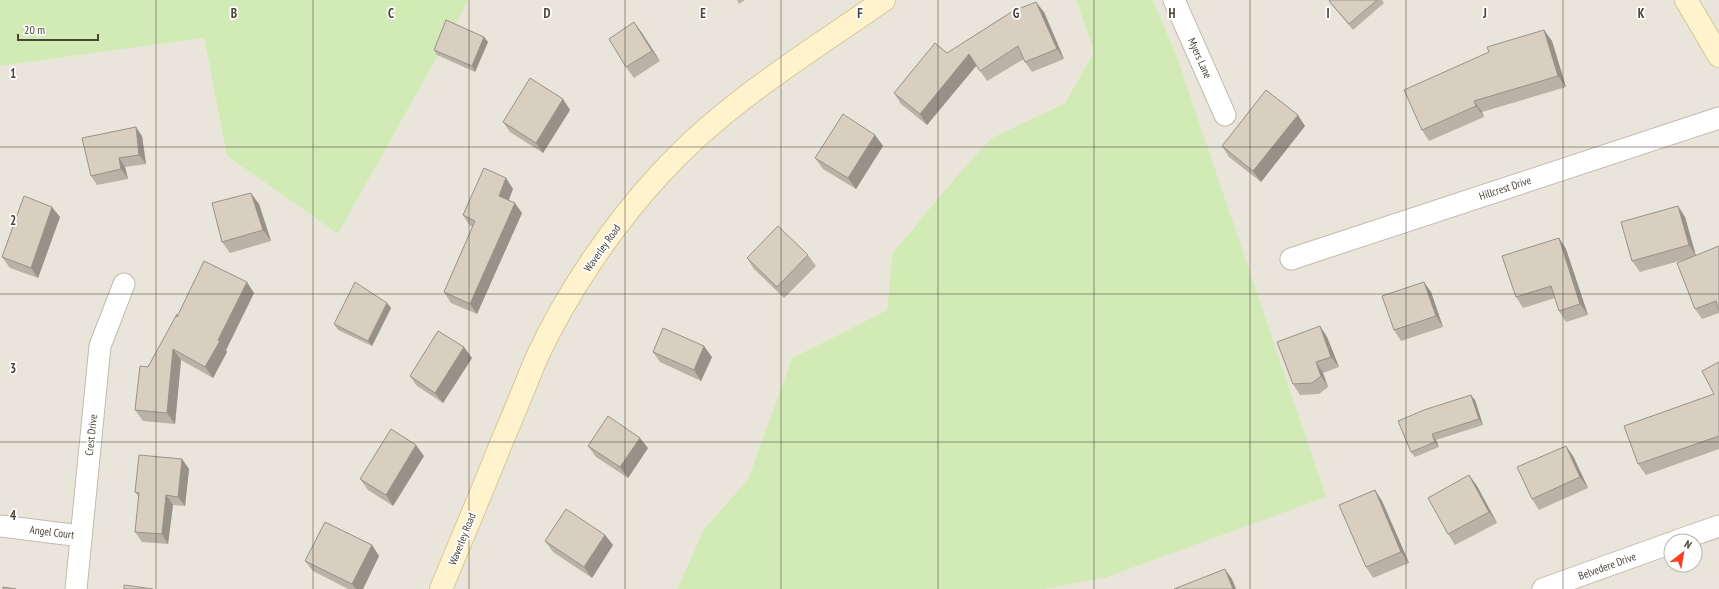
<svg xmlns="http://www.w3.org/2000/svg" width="1719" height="589" viewBox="0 0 1719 589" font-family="'PT Sans Narrow',sans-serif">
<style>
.residential{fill:#eae5da;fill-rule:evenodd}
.green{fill:#d2eab5}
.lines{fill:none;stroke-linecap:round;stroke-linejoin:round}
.street-casing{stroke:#c2bbae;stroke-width:23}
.secondary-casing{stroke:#d6c79b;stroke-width:24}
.street{stroke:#fff;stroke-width:21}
.secondary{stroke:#fff3cd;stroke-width:22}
.wall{fill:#bab2a6}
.shaded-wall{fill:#979187}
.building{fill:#d8cfc1;stroke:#979187}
.grid{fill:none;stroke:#4b4439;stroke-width:1;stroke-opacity:0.55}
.labels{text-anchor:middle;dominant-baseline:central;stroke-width:3.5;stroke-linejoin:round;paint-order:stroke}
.street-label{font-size:11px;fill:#4b4439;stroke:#fff}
.grid-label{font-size:13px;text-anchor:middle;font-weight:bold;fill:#4b4439;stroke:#fff;stroke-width:3.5;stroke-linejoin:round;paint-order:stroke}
</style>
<rect width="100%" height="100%" fill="#f6f3ec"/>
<path class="residential" d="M469 0H1076L1094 52 1065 103 992 139 961 171 892 254 887 310 792 358 748 479 704 529 677 589H0V66L204 38 227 156 338 234Z
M1153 0H1719V589H1045L1104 578 1177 57ZM1671 541H1695V565H1671Z"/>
<path class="green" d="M0 0H469L338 234 227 156 204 38 0 66Z
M1076 0H1153L1177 57 1326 497 1104 578 1045 589H677L704 529 748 479 792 358 887 310 892 254 961 171 992 138 1065 103 1094 52Z"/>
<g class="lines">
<g class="street-casing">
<path id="street" d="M1174 0 1225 115
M1291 259 1719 118
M0 526 81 536
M1676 541 1719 526
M76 589 100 346 124 284
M1543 589 1671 543"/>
</g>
<g class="secondary-casing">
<path id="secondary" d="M1686 0 1719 56
M441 589C463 537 484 486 505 434 516 409 526 383 537 357 566 294 614 223 662 172 725 103 808 53 884 0"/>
</g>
<use href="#street" class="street"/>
<use href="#secondary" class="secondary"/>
</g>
<path class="wall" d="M737 0H745L739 4Z
M1330 0H1382L1384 3 1353 30 1333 6 1329 1Z
M1044 12 1064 59 1032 72 1025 62 1024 59 987 81 976 65 927 125 901 104 894 93 947 53Z
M634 22 660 61 634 78 626 67Z
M1544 30 1552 41 1566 87 1482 112 1484 117 1429 141 1422 130Z
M484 37 488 42 475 72 437 55 434 50Z
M563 99 570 110 543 153 510 132 503 122Z
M1305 126 1261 182 1229 157 1222 146Z
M875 135 883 146 856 189 823 169 815 158Z
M142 136 146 164 125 167 128 179 97 185 91 176Z
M506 178 513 189 509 200 522 213 477 314 451 303 444 292 473 227 470 226 463 215Z
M259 204 271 241 230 253 222 242Z
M60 217 38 278 10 268 2 257Z
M1685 217 1696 256 1719 246V313L1702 319 1695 309 1694 257 1640 272 1632 261Z
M1559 238 1566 249 1588 315 1566 322 1559 311 1555 298 1523 308 1516 297Z
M808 255 816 266 784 298 754 269 747 258Z
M1431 292 1443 327 1401 341 1394 330Z
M254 293 226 350 227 352 213 378 181 360 175 424 143 421 135 410 148 367 178 316Z
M387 303 391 308 372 346 338 330 334 324Z
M1320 326 1327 337 1339 367 1323 373 1328 387 1319 394 1300 395 1293 384Z
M653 352 712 357 701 381 660 362Z
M472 358 443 403 417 386 410 376Z
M1719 362V449L1646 475 1638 464 1714 394Z
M1475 400 1483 425 1436 440 1439 447 1415 457 1411 452Z
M588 446 648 448 628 478 596 457Z
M424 456 393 506 368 490 360 479Z
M1573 456 1588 488 1539 510 1532 499Z
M182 459 189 469 185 506 173 505 168 544 142 542 135 532 139 497 135 492Z
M1469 475 1477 486 1497 523 1455 545 1448 534Z
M1375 490 1382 501 1409 563 1373 578 1366 567Z
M605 535 613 545 592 578 553 552 545 541Z
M372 545 379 556 363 589H348L313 571 305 561Z"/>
<path class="shaded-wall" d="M1036 2 1044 12 1064 59 1057 49Z
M634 22 642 33 660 61 652 51Z
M1544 30 1552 41 1566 87 1558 76Z
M484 37 488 42 475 72 472 66Z
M969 54 977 65 927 125 920 114Z
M563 99 570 110 543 153 536 143Z
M1474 101 1482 112 1484 117 1476 106Z
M1298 115 1305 126 1261 182 1253 171Z
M136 127 142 136 146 164 139 155Z
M875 135 883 146 856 189 848 178Z
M119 158 125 167 128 179 121 169Z
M506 178 513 189 506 206 499 196Z
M251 193 259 204 271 241 263 230Z
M515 203 522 213 477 314 470 304Z
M1678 206 1685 217 1696 256 1689 245Z
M52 207 60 217 38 278 31 268Z
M1559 238 1566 249 1588 315 1580 304Z
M247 282 254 293 226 350 227 352 213 378 205 367Z
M1424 282 1431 292 1443 327 1436 316Z
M387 303 391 308 372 346 368 341Z
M1320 326 1327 337 1339 367 1331 357Z
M704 346 712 357 701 381 694 370Z
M464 347 472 358 443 403 435 393Z
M173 349 181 360 175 424 167 413Z
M1316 362 1323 373 1328 387 1321 376Z
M1471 395 1475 400 1483 425 1479 419Z
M1432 434 1436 440 1439 447 1435 442Z
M640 438 648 448 628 478 620 467Z
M416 445 424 456 393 506 386 495Z
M1566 446 1573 456 1588 488 1580 477Z
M182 459 189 469 185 506 178 497Z
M1469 475 1477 486 1497 523 1489 512Z
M1375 490 1382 501 1409 563 1401 552Z
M166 495 173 505 168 544 162 534Z
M605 535 613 545 592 578 584 567Z
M372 545 379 556 363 589H356L352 584Z
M1225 569 1232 579 1236 589H1233Z"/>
<path class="building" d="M1330 0H1377L1349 24 1329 1Z
M1036 2 1057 49 1025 62 1018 46 980 71 969 54 920 114 894 93 935 43 947 53 1013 11Z
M446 20 484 37 472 66 434 50Z
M634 22 652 51 626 67 609 39Z
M1544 30 1558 76 1474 101 1476 106 1422 130 1404 90 1489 52 1487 47Z
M530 78 563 99 536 143 503 122Z
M1266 90 1298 115 1253 171 1222 146Z
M843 114 875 135 848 178 815 158Z
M136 127 139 155 119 158 121 169 91 176 82 138Z
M484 168 506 178 499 196 515 203 470 304 444 292 475 221 463 215Z
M251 193 263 230 222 242 212 203Z
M24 196 52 207 31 268 2 257Z
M1678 206 1689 245 1632 261 1621 222Z
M778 226 808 255 777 287 747 258Z
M1559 238 1580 304 1559 311 1551 286 1516 297 1502 256Z
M1719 246V311L1716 301 1695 309 1677 263Z
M204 261 247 282 218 340 220 341 205 367 173 349 167 413 135 410 140 366 148 367 177 314V317Z
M355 282 387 303 368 341 334 324Z
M1424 282 1436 316 1394 330 1382 296Z
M1320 326 1331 357 1316 362 1321 376 1312 383 1293 384 1277 342Z
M663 328 704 346 694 370 653 352Z
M438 331 464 347 435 393 410 376Z
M1719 362V436L1638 464 1624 426 1714 394 1702 371Z
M1471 395 1479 419 1432 434 1435 442 1411 452 1398 421 1424 410Z
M608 416 640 438 620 467 588 446Z
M391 429 416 445 386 495 360 479Z
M1566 446 1580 477 1532 499 1517 467Z
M139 455 182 459 178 497 166 495 162 534 135 532 139 493 135 492Z
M1469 475 1489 512 1448 534 1428 498Z
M1375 490 1401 552 1366 567 1339 505Z
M566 509 605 535 584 567 545 541Z
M325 522 372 545 352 584 305 561Z
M1225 569 1233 589H1174Z
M124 585 153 589H124Z
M3 587 16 589H3Z"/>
<path class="grid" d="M156 0V589M313 0V589M469 0V589M625 0V589M781 0V589M938 0V589M1094 0V589M1250 0V589M1406 0V589M1563 0V589M0 147H1719M0 294H1719M0 442H1719"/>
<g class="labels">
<g class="street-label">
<text transform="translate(1200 58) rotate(66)">Myers Lane</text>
<text transform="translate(1505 188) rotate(-18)">Hillcrest Drive</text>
<text transform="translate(602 248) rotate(-55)">Waverley Road</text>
<text transform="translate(91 435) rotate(-84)">Crest Drive</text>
<text transform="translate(52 532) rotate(7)">Angel Court</text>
<text transform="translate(462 539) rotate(-68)">Waverley Road</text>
<text transform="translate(1607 566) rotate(-20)">Belvedere Drive</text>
</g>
</g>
<g class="grid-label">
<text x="234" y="18">B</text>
<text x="391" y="18">C</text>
<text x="547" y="18">D</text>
<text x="703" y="18">E</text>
<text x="860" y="18">F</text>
<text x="1016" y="18">G</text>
<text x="1172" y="18">H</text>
<text x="1328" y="18">I</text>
<text x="1485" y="18">J</text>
<text x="1641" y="18">K</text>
<text x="13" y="78">1</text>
<text x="13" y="225">2</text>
<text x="13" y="373">3</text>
<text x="13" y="520">4</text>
</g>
<g transform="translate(1683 553) rotate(31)"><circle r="19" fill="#ffffff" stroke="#b7b4b0"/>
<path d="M0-3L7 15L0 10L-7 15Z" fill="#fc3f1d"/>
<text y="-6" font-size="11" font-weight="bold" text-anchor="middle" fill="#4b4439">N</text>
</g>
<path d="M18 34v6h80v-6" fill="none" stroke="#4b4439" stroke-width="2"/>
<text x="24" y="34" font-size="12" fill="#4b4439" stroke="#ffffff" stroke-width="3" paint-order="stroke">20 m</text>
</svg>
